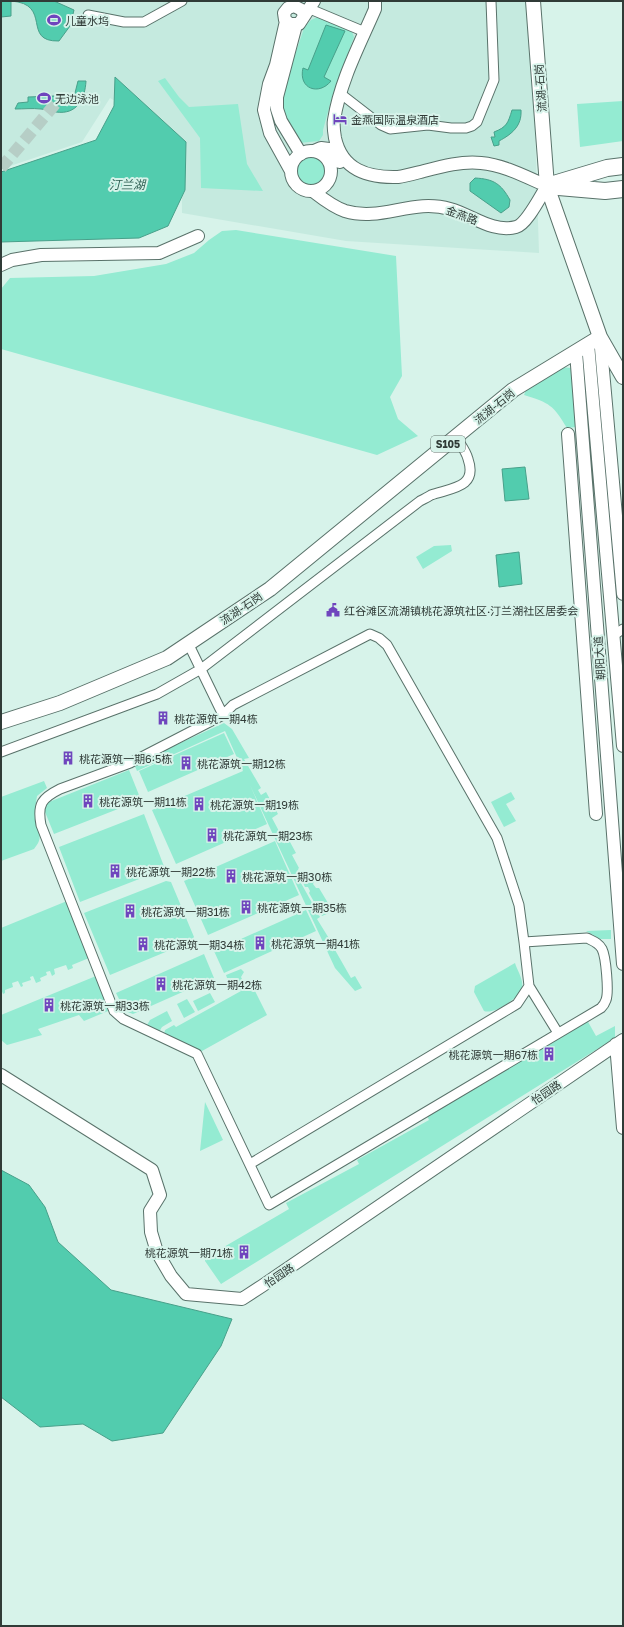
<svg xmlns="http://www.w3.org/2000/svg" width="624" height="1627" viewBox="0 0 624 1627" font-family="'Golos Text','Noto Sans SC',sans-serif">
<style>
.built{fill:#c5eadf}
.green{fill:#94ebd2}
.water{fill:#52ccae;stroke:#48a08a}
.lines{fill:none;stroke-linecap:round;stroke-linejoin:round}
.secondary-tunnel{stroke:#b6cec6;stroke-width:12;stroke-dasharray:12 6;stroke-linecap:butt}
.street-casing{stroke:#59726a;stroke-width:11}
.secondary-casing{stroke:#59726a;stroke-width:14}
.primary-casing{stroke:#59726a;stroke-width:16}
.highway-casing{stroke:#59726a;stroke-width:18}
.street{stroke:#fff;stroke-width:9}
.secondary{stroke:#fff;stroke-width:12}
.primary{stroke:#fff;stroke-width:14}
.highway{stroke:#fff;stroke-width:16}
.labels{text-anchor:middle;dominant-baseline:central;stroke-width:4;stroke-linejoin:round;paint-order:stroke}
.shield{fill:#d7f3ea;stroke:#62726d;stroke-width:1}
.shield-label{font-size:10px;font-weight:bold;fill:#303b37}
.poi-label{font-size:11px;fill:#303b37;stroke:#d7f3ea;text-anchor:start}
.street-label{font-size:11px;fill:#303b37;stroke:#d7f3ea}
.water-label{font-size:12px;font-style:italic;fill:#2c5e51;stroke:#d7f3ea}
</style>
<rect width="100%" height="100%" fill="#d7f3ea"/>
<path class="built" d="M1 1H531L539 253 346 241 182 213 181 139 110 98 82 142 1 169Z"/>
<path class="green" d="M318 17 352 32 354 37 332 97 323 130V135L319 141 299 143C292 132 284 123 282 110 279 95 299 45 304 28L311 20Z
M165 78 179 97 189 107 238 104 247 164 263 191 201 188 200 138 158 81Z
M623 101V141L580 147 577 104Z
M294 171a17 17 0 1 1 34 0a17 17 0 1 1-34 0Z
M236 230 396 256 402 376 390 397 398 419 418 436 377 455 1 349V289L10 278 94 276 166 264 194 253 209 240 222 231Z
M560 367 572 368 577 427 567 428C553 405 550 403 524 395L526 390Z
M451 545 452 551 423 569 416 557 434 546Z
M224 723 232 729 249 758 244 759 261 788 258 790 261 795 266 792 278 814 272 818 280 833 284 831 296 853 292 855 299 868 298 869 300 874 297 876 320 917 317 919 330 940 336 937 341 946 335 950 351 978 355 976 362 988 355 991 335 968 250 785 267 824 176 864 152 810 243 771 225 731 137 771 134 764Z
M224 733 234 754 148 792 139 771Z
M129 770 141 800 54 834 43 807 49 802Z
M44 781 47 788 37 796C36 803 34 812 35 819 37 831 45 836 34 849L1 861V797Z
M511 792 515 799 506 804 516 821 504 827 491 802Z
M144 814 165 869 80 902 59 847Z
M275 841 299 895 208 935 184 881Z
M310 874 314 882 313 884 316 888H319L331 908 329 913 322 916 309 893 310 891 308 887H305L301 879Z
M166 881 171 882 194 937 192 941 110 975 84 913Z
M67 901 89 958 72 965 73 968 68 970 66 965 54 969 55 974 52 976 50 971 46 972 47 975 40 978 41 981 36 983 33 976 30 977 31 980 22 983 23 986 21 987 18 981 12 983 13 987 5 990V993L3 994 1 989V928Z
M306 910 316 931 224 973 214 951Z
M611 930V939H600L586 931Z
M204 954 214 978 133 1014 125 1011 116 993Z
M515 963C517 970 524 980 522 988 519 998 494 1015 484 1011L474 992 475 986Z
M241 969 244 972 241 977 244 983H251L267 1015 202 1051 164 1035 165 1030 174 1025 176 1027 241 991 234 979 227 978 226 975Z
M96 976 108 1011 84 1021 79 1015 38 1029 42 1035 7 1045 1 1040V1015Z
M210 993 215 1002 198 1011 193 1001Z
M187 999 195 1012 184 1018 177 1004Z
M167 1011 172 1021 162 1027 159 1032 147 1025 150 1020Z
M587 1020 596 1036 615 1026V1038L221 1284 205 1261V1258L289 1209 286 1203 359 1164 357 1160 429 1120 427 1116 499 1075 497 1071Z
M205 1102 223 1140 200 1151Z"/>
<path class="water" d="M1 1H54L74 10 70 26 59 41C21 42 53 4 11 1V16L1 17Z
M326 25 345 31 324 77 331 81C319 96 298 89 303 68L308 70Z
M115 77 186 142 185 190 168 226 139 238 1 242V172L96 140 114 106Z
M78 81H86C85 99 77 115 56 112 51 112 46 109 41 109 32 108 24 109 15 109L18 103 28 102V97L54 96 65 101 70 100 74 97Z
M512 110H521C522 126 512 134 499 141V145L494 146 491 137H495L494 132C507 127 508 123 512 110Z
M475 178C494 179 501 184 510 200L509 207 501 213 470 191V183Z
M525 467 529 499 505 501 502 469Z
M519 552 522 584 499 587 496 555Z
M1 1170 29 1185 45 1207 58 1242 111 1290 232 1319 221 1346 163 1433 112 1441 83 1424 40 1427 1 1397Z"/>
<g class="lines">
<path class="secondary-tunnel" d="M1 168 61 97"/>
<g class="street-casing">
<path id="street" d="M310 9 365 32
M88 15 124 22H144L182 1
M341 94 381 125 390 129 428 125 451 128H466L472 126 477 122 494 80 491 1
M370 634 379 638 387 645 497 838 519 905 524 942 587 938C593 941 599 943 602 949 606 957 609 992 606 1000 605 1003 603 1006 601 1008L269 1205 197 1054 123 1019 114 1011 41 825C37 804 42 798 60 789L130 763 223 715 233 705Z
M614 635 623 629
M188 643 223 715
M1 752 157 694 201 669 420 501C424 499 428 497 431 495 451 488 478 488 468 459 466 451 460 444 456 437
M524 942 529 986 558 1033
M250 1164 517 1004 529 986"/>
</g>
<g class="secondary-casing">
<path id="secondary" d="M375 1V9C360 44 340 81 334 120 333 126 334 132 335 138 342 170 368 178 398 177 406 176 416 173 424 171 443 166 462 161 481 163 504 165 526 177 547 186
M304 16 302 10 294 6 288 8 284 13 285 20 290 24H299L314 1
M286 21 276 65 269 84 264 110 270 133 291 171
M296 25 277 97V109L281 121 301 154
M291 171a20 20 0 1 1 40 0a20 20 0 1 1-40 0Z
M314 151 321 148 329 149 340 162
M314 192C323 199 333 207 345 211 382 222 412 198 450 209 472 215 492 233 516 227 527 224 541 195 547 186
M1 265 12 260 41 255 159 253 198 236
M600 337 623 594
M588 344 623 746
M576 352 623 964
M568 434 596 814
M616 1044 623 1128
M1 1075 152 1170 160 1195 150 1211 151 1232 157 1252 171 1276 186 1294 242 1299 262 1286 623 1040"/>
</g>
<g class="primary-casing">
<path id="primary" d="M600 337 623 377
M1 722 60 703 167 658 270 589 513 390 600 337 547 186 533 1"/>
</g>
<g class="highway-casing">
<path id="highway" d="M623 166 607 168 547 186 605 191 623 189"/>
</g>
<use href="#street" class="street"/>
<use href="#secondary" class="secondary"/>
<use href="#primary" class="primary"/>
<use href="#highway" class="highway"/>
</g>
<defs>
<g id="stadium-bare" transform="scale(1.08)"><path d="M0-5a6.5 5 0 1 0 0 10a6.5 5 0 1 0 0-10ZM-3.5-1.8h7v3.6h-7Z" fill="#6f45bd" stroke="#d7f3ea" stroke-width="2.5" paint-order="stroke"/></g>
<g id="hotel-bare" transform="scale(1.08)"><path d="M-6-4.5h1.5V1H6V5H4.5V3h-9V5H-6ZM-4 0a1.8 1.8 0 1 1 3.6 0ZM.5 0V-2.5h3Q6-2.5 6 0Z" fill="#6f45bd" stroke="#d7f3ea" stroke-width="2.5" paint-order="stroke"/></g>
<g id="civic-bare" transform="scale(1.08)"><path d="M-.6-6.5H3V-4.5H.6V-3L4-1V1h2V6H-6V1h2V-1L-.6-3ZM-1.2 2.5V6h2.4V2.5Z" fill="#6f45bd" stroke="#d7f3ea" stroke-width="2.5" paint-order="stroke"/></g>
<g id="building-bare" transform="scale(1.08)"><path d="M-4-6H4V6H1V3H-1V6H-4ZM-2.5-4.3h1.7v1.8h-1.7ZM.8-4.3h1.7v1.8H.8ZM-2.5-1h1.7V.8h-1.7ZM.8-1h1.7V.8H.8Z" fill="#6f45bd" stroke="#d7f3ea" stroke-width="2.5" paint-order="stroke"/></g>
</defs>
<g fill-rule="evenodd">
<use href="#stadium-bare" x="54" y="20"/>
<use href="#stadium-bare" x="44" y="98"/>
<use href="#hotel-bare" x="340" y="119"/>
<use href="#civic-bare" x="333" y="610"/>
<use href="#building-bare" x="163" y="718"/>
<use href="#building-bare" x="68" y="758"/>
<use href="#building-bare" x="186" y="763"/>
<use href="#building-bare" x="88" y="801"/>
<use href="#building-bare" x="199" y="804"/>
<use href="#building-bare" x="212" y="835"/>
<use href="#building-bare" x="115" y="871"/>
<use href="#building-bare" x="231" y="876"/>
<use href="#building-bare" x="246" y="907"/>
<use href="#building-bare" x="130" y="911"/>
<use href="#building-bare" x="260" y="943"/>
<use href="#building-bare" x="143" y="944"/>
<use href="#building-bare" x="161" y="984"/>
<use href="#building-bare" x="49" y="1005"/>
<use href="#building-bare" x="549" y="1054"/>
<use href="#building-bare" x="244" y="1252"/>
</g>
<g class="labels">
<rect class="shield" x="431" y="436" width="34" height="16" rx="3"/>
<g class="shield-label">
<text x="448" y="444">S105</text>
</g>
<g class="poi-label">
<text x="65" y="20">儿童水坞</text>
<text x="55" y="98">无边泳池</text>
<text x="351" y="119">金燕国际温泉酒店</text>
<text x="344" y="610">红谷滩区流湖镇桃花源筑社区·汀兰湖社区居委会</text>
<text x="174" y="718">桃花源筑一期4栋</text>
<text x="79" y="758">桃花源筑一期6·5栋</text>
<text x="197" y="763">桃花源筑一期12栋</text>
<text x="99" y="801">桃花源筑一期11栋</text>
<text x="210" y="804">桃花源筑一期19栋</text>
<text x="223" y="835">桃花源筑一期23栋</text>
<text x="126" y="871">桃花源筑一期22栋</text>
<text x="242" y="876">桃花源筑一期30栋</text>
<text x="257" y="907">桃花源筑一期35栋</text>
<text x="141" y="911">桃花源筑一期31栋</text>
<text x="271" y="943">桃花源筑一期41栋</text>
<text x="154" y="944">桃花源筑一期34栋</text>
<text x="172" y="984">桃花源筑一期42栋</text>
<text x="60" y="1005">桃花源筑一期33栋</text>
<text x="538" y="1054" text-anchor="end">桃花源筑一期67栋</text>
<text x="233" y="1252" text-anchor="end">桃花源筑一期71栋</text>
</g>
<g class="street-label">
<text transform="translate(540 88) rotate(-94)">流湖-石岗</text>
<text transform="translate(462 215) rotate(20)">金燕路</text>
<text transform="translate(494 406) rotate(-39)">流湖-石岗</text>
<text transform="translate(241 608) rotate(-34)">流湖-石岗</text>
<text transform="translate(599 658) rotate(-94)">朝阳大道</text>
<text transform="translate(546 1092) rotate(-34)">怡园路</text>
<text transform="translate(279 1275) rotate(-34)">怡园路</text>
</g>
<g class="water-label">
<text x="127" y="184">汀兰湖</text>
</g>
</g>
<rect width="624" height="1627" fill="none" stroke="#303b37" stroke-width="4"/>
</svg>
